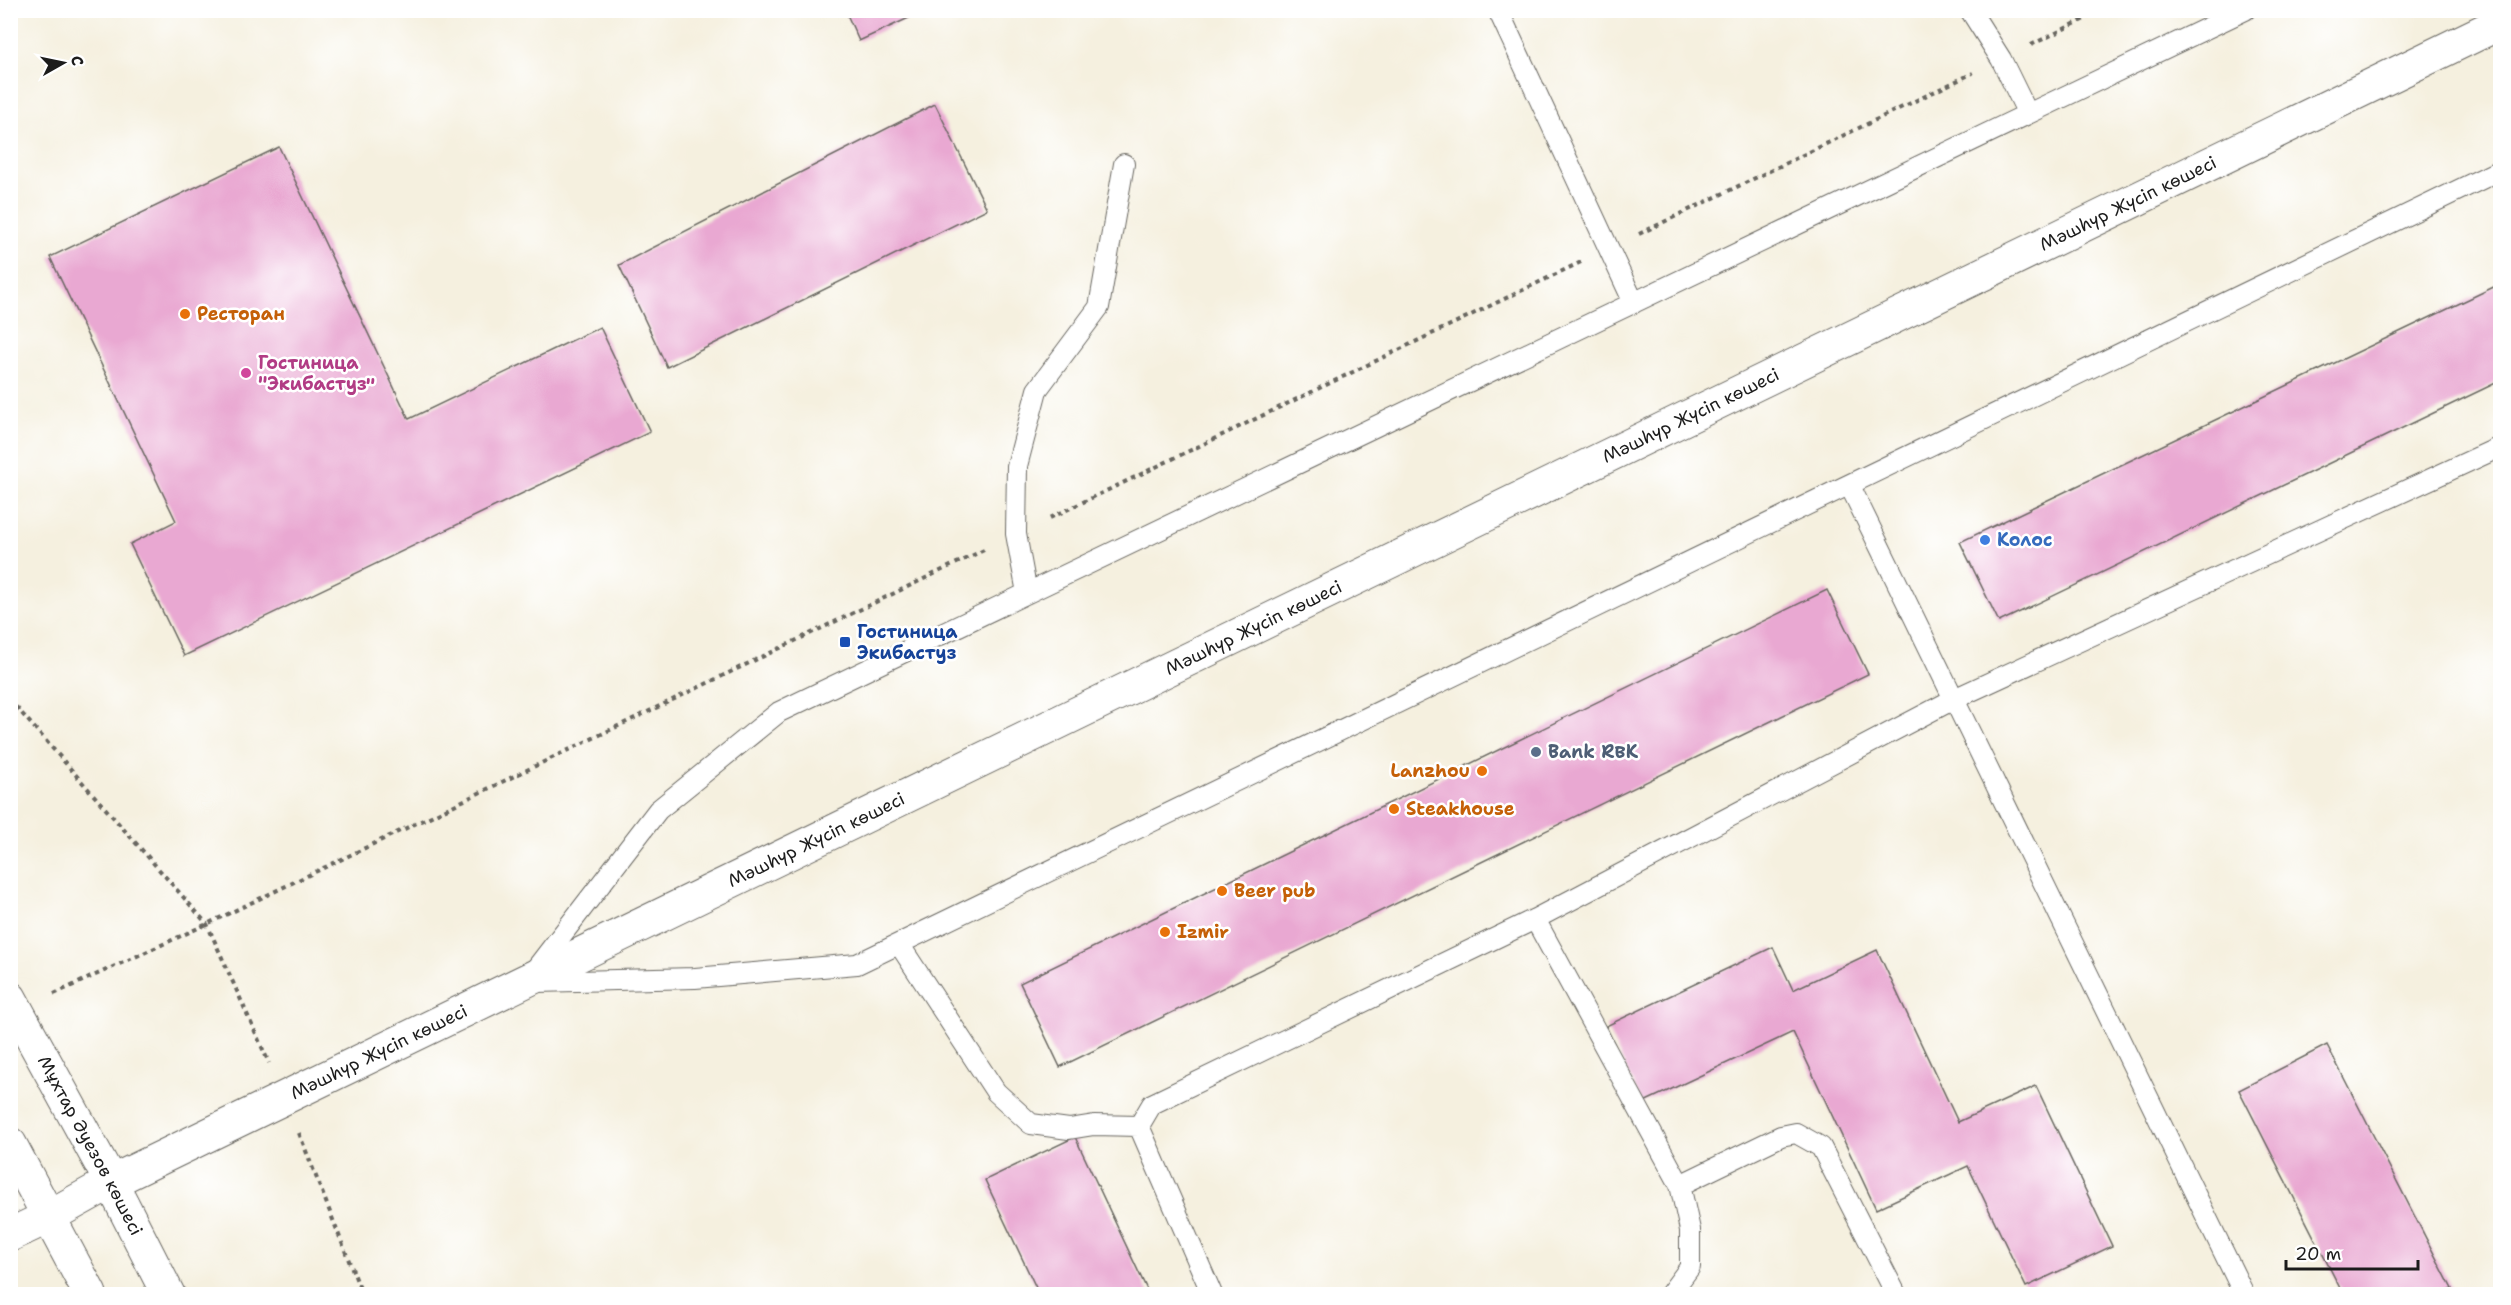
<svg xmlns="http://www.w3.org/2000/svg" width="2511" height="1305" viewBox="0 0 2511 1305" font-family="'Shantell Sans',sans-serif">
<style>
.building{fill:#e9a8d2}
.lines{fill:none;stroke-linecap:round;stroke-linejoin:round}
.lane-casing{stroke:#686660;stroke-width:22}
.secondary-casing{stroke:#686660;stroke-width:35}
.path{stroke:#686660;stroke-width:4;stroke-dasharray:4.5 4.5;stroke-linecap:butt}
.lane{stroke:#fff;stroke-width:20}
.secondary{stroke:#fff;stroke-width:33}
.food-dot{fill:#e8710a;stroke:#fff;stroke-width:2}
.hotel-dot{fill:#d1479c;stroke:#fff;stroke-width:2}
.shop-dot{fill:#3f7fe0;stroke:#fff;stroke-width:2}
.transit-dot{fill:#1a4fb4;stroke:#fff;stroke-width:2}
.service-dot{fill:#5c6f8a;stroke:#fff;stroke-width:2}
.labels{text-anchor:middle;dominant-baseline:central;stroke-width:5;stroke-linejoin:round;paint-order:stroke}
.street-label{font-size:18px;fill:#1c1c1c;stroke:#fff}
.food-label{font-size:18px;font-weight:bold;fill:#c56008;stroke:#fff;text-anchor:start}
.hotel-label{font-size:18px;font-weight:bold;fill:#b23c85;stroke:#fff;text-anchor:start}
.shop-label{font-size:18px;font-weight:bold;fill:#366cbe;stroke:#fff;text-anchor:start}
.transit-label{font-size:18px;font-weight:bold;fill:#164399;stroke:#fff;text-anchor:start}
.service-label{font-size:18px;font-weight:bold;fill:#4e5e75;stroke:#fff;text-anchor:start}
</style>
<rect width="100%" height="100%" fill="#fff"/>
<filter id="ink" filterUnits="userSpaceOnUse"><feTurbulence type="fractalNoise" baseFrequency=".0167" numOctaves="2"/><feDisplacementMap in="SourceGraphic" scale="12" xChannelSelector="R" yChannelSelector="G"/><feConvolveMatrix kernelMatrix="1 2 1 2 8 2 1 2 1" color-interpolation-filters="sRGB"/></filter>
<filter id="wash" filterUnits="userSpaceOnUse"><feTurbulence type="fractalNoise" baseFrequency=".008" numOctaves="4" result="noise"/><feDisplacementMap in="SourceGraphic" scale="24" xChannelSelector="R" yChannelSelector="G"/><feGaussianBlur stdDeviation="1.35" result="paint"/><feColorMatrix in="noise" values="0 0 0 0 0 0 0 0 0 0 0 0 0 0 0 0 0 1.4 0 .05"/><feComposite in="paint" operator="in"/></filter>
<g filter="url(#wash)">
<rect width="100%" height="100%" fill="#f5f0df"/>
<g id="blocks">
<path class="building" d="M845 10H926L859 41Z
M935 104 987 209 667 367 619 265Z
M279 147 409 419 600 327 650 432 184 656 130 544 176 521 50 257Z
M2500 284V381L1999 622 1960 542Z
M1827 590 1868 674 1060 1067 1020 983Z
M1773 947 1793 990 1877 950 1958 1122 2036 1086 2112 1246 2026 1287 1968 1166 1876 1209 1793 1032 1642 1103 1606 1026Z
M2327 1045 2452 1289 2441 1294H2343L2239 1090Z
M1075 1137 1149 1294H1039L985 1180Z"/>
</g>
</g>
<g filter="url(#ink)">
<use href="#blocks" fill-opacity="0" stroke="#686660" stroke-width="1.5"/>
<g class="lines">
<g class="lane-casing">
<path id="lane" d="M1498 10 1634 303
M1970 10 2001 59 2028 114
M1850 486 2244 1294
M1027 593 1016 534 1017 466 1037 390 1099 307 1124 164
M1535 919 1680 1185 1781 1136 1796 1133 1821 1147 1896 1294
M899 944 996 1092 1031 1124 1069 1129 1094 1125 1139 1126 1212 1294
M534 971 658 810 779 712 2245 10
M537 982 695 978 857 964 2500 170
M1139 1126 1152 1104 1535 919 1954 699 2500 447
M1670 1294 1690 1267V1230L1680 1185"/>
</g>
<g class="secondary-casing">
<g id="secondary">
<path id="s1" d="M10 998 111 1182 168 1294"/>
<path d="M10 1144 90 1294"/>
<path id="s2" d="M10 1235 50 1216 111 1182 2500 23"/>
</g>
</g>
<path class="path" d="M2031 45 2103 10
M1639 234 1973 73
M1050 518 1581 262
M10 700 207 924 269 1063
M54 994 207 924 986 549
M299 1133 362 1294"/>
<use href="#lane" class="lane"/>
<use href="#secondary" class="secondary"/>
</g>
</g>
<g class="food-dot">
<circle cx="185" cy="314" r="6"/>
<circle cx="1482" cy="771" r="6"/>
<circle cx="1394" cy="809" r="6"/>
<circle cx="1222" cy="891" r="6"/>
<circle cx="1165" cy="932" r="6"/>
</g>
<circle class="hotel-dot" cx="246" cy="373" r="6"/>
<circle class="shop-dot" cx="1985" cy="540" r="6"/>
<rect class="transit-dot" x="839" y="636" width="12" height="12" rx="3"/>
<circle class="service-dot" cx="1536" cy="752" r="6"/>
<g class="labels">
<g class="street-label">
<text stroke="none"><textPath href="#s2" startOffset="2356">Мәшһүр Жүсіп көшесі</textPath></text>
<text stroke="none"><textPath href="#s2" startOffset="1870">Мәшһүр Жүсіп көшесі</textPath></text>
<text stroke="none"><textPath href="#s2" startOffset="1384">Мәшһүр Жүсіп көшесі</textPath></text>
<text stroke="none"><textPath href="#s2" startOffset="898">Мәшһүр Жүсіп көшесі</textPath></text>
<text stroke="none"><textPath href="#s2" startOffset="412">Мәшһүр Жүсіп көшесі</textPath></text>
<text stroke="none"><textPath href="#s1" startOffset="168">Мұхтар Әуезов көшесі</textPath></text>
</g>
<g class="food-label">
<text x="197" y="314">Ресторан</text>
<text x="1470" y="771" text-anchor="end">Lanzhou</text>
<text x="1406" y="809">Steakhouse</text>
<text x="1234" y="891">Beer pub</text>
<text x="1177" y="932">Izmir</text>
</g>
<g class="hotel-label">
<text x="258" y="363">Гостиница<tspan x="258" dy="21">"Экибастуз"</tspan></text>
</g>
<g class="shop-label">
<text x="1997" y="540">Колос</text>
</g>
<g class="transit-label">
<text x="857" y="632">Гостиница<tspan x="857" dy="21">Экибастуз</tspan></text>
</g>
<g class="service-label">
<text x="1548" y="752">Bank RBK</text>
</g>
</g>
<rect width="2511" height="1305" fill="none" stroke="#fff" stroke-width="36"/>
<g transform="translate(63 63) rotate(81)" stroke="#ffffff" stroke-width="4.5" paint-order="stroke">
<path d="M0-4.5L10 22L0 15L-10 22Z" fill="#1c1c1c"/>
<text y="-9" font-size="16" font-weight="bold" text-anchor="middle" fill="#1c1c1c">С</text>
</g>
<path d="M2286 1260v9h132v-9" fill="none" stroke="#1c1c1c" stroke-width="3"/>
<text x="2295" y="1260" font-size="18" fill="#1c1c1c" stroke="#ffffff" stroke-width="4.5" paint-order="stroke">20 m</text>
</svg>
